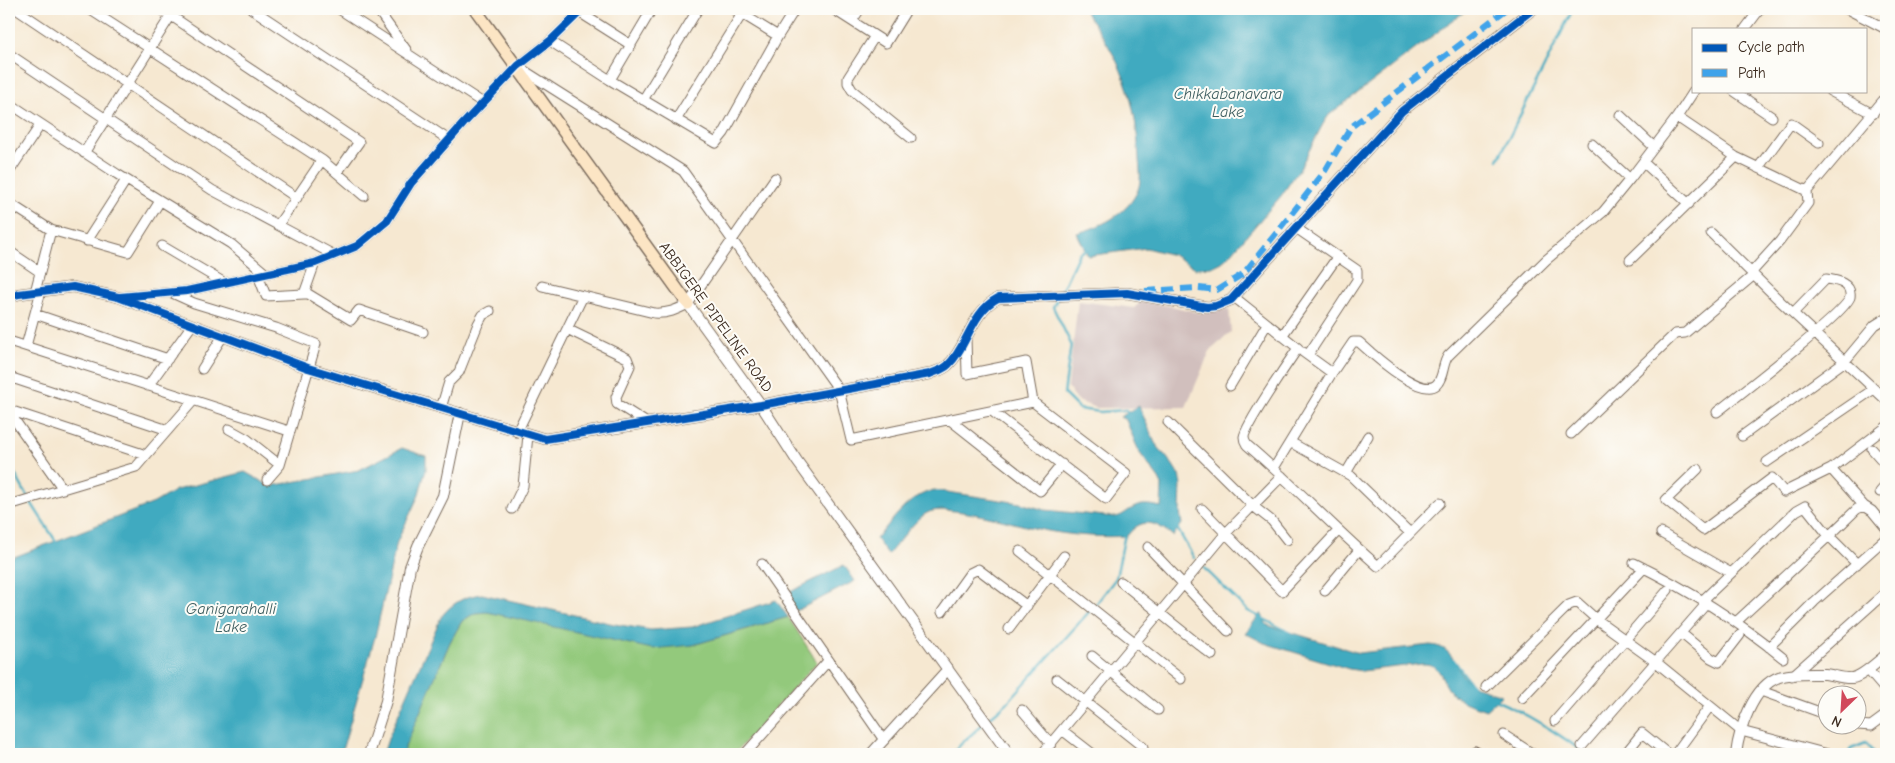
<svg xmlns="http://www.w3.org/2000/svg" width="1895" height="763" viewBox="0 0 1895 763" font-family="'Comic Neue',sans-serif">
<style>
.industrial{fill:#d1bfbd}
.green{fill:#93c97b;stroke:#677a4c}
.water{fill:#40aac0;stroke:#3e6a6f}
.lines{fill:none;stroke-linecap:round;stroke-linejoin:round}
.stream{stroke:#40aac0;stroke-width:2.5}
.minor-casing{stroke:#7c6c5d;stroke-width:11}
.tertiary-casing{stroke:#7c6c5d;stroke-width:12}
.secondary-casing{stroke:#7c6c5d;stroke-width:14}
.minor{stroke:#fff;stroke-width:9}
.tertiary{stroke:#fff;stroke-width:10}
.secondary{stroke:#fce5c4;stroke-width:11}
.quiet{stroke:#3fa3ea;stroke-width:6;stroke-dasharray:12 6;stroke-linecap:butt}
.cycleway-casing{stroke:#fdfcf7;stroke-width:11}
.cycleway{stroke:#0057b8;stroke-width:8}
.labels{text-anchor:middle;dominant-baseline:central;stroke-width:4;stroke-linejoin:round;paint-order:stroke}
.street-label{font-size:15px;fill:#3b2a1e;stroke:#fdfcf7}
.water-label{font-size:16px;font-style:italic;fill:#3d5d5f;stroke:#fdfcf7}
</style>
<rect width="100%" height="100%" fill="#fdfcf7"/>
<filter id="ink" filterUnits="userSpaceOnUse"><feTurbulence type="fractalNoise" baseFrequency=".02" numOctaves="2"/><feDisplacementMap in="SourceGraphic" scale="10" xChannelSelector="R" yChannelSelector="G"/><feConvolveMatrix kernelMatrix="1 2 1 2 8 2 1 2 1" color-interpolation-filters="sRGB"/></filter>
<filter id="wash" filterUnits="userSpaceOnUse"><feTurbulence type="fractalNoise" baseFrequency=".0096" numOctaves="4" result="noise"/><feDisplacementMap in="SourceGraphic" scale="20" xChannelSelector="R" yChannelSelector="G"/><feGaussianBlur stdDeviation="1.12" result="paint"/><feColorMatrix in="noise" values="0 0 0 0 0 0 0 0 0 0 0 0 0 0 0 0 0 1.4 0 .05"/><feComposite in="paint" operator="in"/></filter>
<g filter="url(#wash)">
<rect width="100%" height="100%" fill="#f6e8d1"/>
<path class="industrial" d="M1078 301 1134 308 1141 302 1172 306 1199 313 1229 309 1231 332 1210 351 1186 407 1096 408 1078 401 1068 387Z"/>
<path class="green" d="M487 612 693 645 788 617 817 662 734 754H402L450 642 462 621 475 613Z"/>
<path class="water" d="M1083 9H1468L1329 115 1323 124 1300 168 1281 196 1230 255 1222 262 1212 267 1195 268 1173 255 1146 248 1088 256 1077 233C1100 227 1125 215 1136 194 1142 183 1140 172 1139 160 1136 97 1122 59 1083 9Z
M1139 406 1155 443 1173 465 1179 475 1181 484 1180 512 1182 524 1173 536C1156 522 1142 516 1127 536 1103 538 1067 535 1043 530 1021 526 944 502 927 513 916 519 897 544 888 555L876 539C893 520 908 496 934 490L1020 503 1045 510 1115 517C1123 516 1126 511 1133 508 1142 503 1151 505 1161 507L1162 485 1159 479 1139 452 1126 420 1120 417Z
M402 448 426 456V470L418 497 397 542 375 637 341 754H9V559L154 503 176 490 245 472 270 486 359 470Z
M844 565 855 581 796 611 784 595Z
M482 594 614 624 651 630 692 627 776 600 788 617 693 645 652 649 487 612 475 613 462 621 450 642 402 754H383L389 736 441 617C452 603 464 596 482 594Z
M1261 613 1267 625 1359 653 1430 645C1457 647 1452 668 1469 682 1478 689 1491 691 1502 695L1486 710C1475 706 1462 703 1454 695 1440 684 1444 663 1422 664L1362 671 1349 669 1264 643 1245 633Z"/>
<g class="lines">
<path class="stream" d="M1498 160 1571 13 1574 9
M1061 292 1079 253 1087 249
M1057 299 1053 307 1071 344 1064 394 1079 409 1100 412 1126 410 1128 414
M9 463 27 496
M30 501 57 543
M1177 528 1194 558
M1203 567 1248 611 1291 633
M1453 659 1472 685
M1495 700C1528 714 1557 732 1586 754
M987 720 1007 703 1097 603 1116 578 1125 534
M1849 752 1851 749 1866 743 1874 754
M952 754 963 742 983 724"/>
</g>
</g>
<g filter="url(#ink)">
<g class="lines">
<g class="minor-casing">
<path id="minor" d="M16 9 297 198
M89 9 322 160 364 196
M161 9 359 142 337 173
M252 9 449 140
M339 9 483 103
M377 9 407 51
M734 9 778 36 795 9
M833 9 886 43 907 9
M1847 9 1886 29
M579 12 631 45
M852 21 860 9
M1745 29 1760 9
M875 36 848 78V83L852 90 911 138
M550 41 610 80 716 143 724 133 778 36
M9 54 212 190 334 255
M520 68 683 171 839 390 851 440 1033 402 1026 362 967 374 966 338
M610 80 652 9
M1734 91 1772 117
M1830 91 1873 114
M643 100 698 9
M9 103 117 174 231 244 265 273
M1620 115 1654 147
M1677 117 1736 157 1807 191 1886 97
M676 120 745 9
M1592 144 1630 179
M84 153 175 9
M1643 162 1689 204
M1758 168 1791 123 1819 143
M9 172 41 124
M9 203 51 230 128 252 160 201
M278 225 322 160
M1296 228 1357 270V280L1308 355
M1711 233 1780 301 1886 400
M87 241 126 180
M162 246 223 282
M9 251 40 272
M1630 260 1736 157
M1751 273 1780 241 1808 203 1807 191
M258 275 266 296 304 294 315 263
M542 286 654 313C668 314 676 310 688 304L775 178
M35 292 51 230
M305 292 351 320 359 310 423 332
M172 293 194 303 276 328 316 344 280 465 267 480
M118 297 187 291 315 263 357 246 387 221 411 183 464 123 518 66 550 41 583 9
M1234 297 1298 348C1289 361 1245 426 1244 437 1244 441 1245 442 1247 445 1292 483 1333 527 1378 566L1440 503
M35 314 168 359
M567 329 627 358 630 366 616 397 617 404 647 423
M1282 336 1338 256
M9 341 289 431
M26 346 41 291
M202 369 223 336
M1332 373 1353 342H1359C1371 353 1420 398 1436 385 1444 378 1442 364 1448 356L1546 260 1603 212 1630 179 1677 117 1694 91
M9 377 168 430
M148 386 192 325
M1230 386 1267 324
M441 408 449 382 459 372 478 324 483 315 490 311
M9 410 146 455
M9 412 63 489
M993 412 1106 499 1126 473 1033 402
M1717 412C1736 397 1847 312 1850 297 1852 283 1836 280 1826 279L1793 313
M950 420 1040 491 1062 464
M1168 422 1253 506 1272 521 1287 540
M229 429 247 439 280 465
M517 432 583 296
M1571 434 1675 334 1685 333 1754 275
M1742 436 1845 361 1875 325 1883 320 1886 322
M1290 442 1351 476 1410 533
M1872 449 1886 465
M1767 462 1874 389
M1274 468 1332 373 1303 352
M1698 469 1666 500 1703 530 1772 478 1784 492 1831 469
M1346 473 1368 436
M1880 492 1886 485
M9 505 136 467 194 400
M1864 506 1831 469 1886 427
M512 509 523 486 528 435
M1202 509 1282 591 1338 531
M1661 533 1731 573
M1148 547 1228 631
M1020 551 1181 679
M1634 563C1687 589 1737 620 1783 658
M762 564 884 740
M1857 564 1829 536 1857 509 1864 506 1872 511 1886 528
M1121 582 1212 655
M1325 591 1359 550
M1703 600 1796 511 1805 506 1829 536 1736 622
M942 612 970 573 978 569 1027 606
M1009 629 1064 556
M1681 633 1711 658 1719 662 1740 635
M1769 647 1814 602 1886 538
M1092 656 1158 710
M1868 670 1886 691
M1792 676 1886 592
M1057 679 1143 747
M1486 687 1569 605 1577 602 1596 619 1656 662 1741 731 1828 754
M1761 691 1828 715
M1522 698 1644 568
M1022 710 1051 744
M1555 721 1668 590
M1858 725 1871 726 1886 715
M1062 730 1093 754
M1504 735 1533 754
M1582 746 1707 603
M745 754 828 661
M1042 754 1226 533 1282 476
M1472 754 1475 751 1480 754
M1625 754 1642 733 1668 754
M1675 754 1710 706"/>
</g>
<g class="tertiary-casing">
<path id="tertiary" d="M9 297 19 294 73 287 118 297 308 368 545 439 761 405 930 374C936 371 943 370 948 365 967 348 971 312 998 298L1127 293 1207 307 1216 306 1231 300 1402 111 1533 9
M688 304 761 405 797 461 1009 754
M369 754 386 701 410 567 418 546 443 496 460 413
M871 754 948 669
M1736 754C1739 730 1753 686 1779 677 1790 673 1814 674 1825 674 1834 675 1843 679 1852 678 1862 677 1878 661 1886 655"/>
</g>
<g class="secondary-casing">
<path id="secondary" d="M475 9 688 304"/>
</g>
<use href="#minor" class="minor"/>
<use href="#tertiary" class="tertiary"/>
<use href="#secondary" class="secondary"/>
<path class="quiet" d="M1145 291 1198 288 1217 290 1243 274 1274 236 1325 171 1351 127 1507 9"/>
<g class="cycleway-casing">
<path id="cycleway" d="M9 297 19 294 73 287 118 297 308 368 545 439 761 405 930 374C936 371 943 370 948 365 967 348 971 312 998 298L1127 293 1207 307 1216 306 1231 300 1402 111 1533 9
M120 297 187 291 315 263 357 246 387 221 411 183 464 123 518 66 550 41 583 9"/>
</g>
<use href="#cycleway" class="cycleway"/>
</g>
</g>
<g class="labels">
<g class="street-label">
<text transform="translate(716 317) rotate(54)">ABBIGERE PIPELINE ROAD</text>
</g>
<g class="water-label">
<text x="1228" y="94">Chikkabanavara<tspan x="1228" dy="18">Lake</tspan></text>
<text x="231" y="609">Ganigarahalli<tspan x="231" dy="18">Lake</tspan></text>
</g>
</g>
<rect width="1895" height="763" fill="none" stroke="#fdfcf7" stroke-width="30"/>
<rect x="1692" y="28" width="175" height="65" fill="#fdfcf7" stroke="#afa8a0"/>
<rect x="1702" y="44" width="25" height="8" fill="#0057b8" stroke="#afa8a0"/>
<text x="1738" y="52" font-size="15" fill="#3b2a1e">Cycle path</text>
<rect x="1702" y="69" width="25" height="8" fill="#3fa3ea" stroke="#afa8a0"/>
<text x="1738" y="78" font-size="15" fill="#3b2a1e">Path</text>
<g transform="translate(1842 710) rotate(205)"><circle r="24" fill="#fdfcf7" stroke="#afa8a0"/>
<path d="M0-4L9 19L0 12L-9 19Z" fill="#d1495b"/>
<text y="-8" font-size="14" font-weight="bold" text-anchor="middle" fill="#3b2a1e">N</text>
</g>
</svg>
